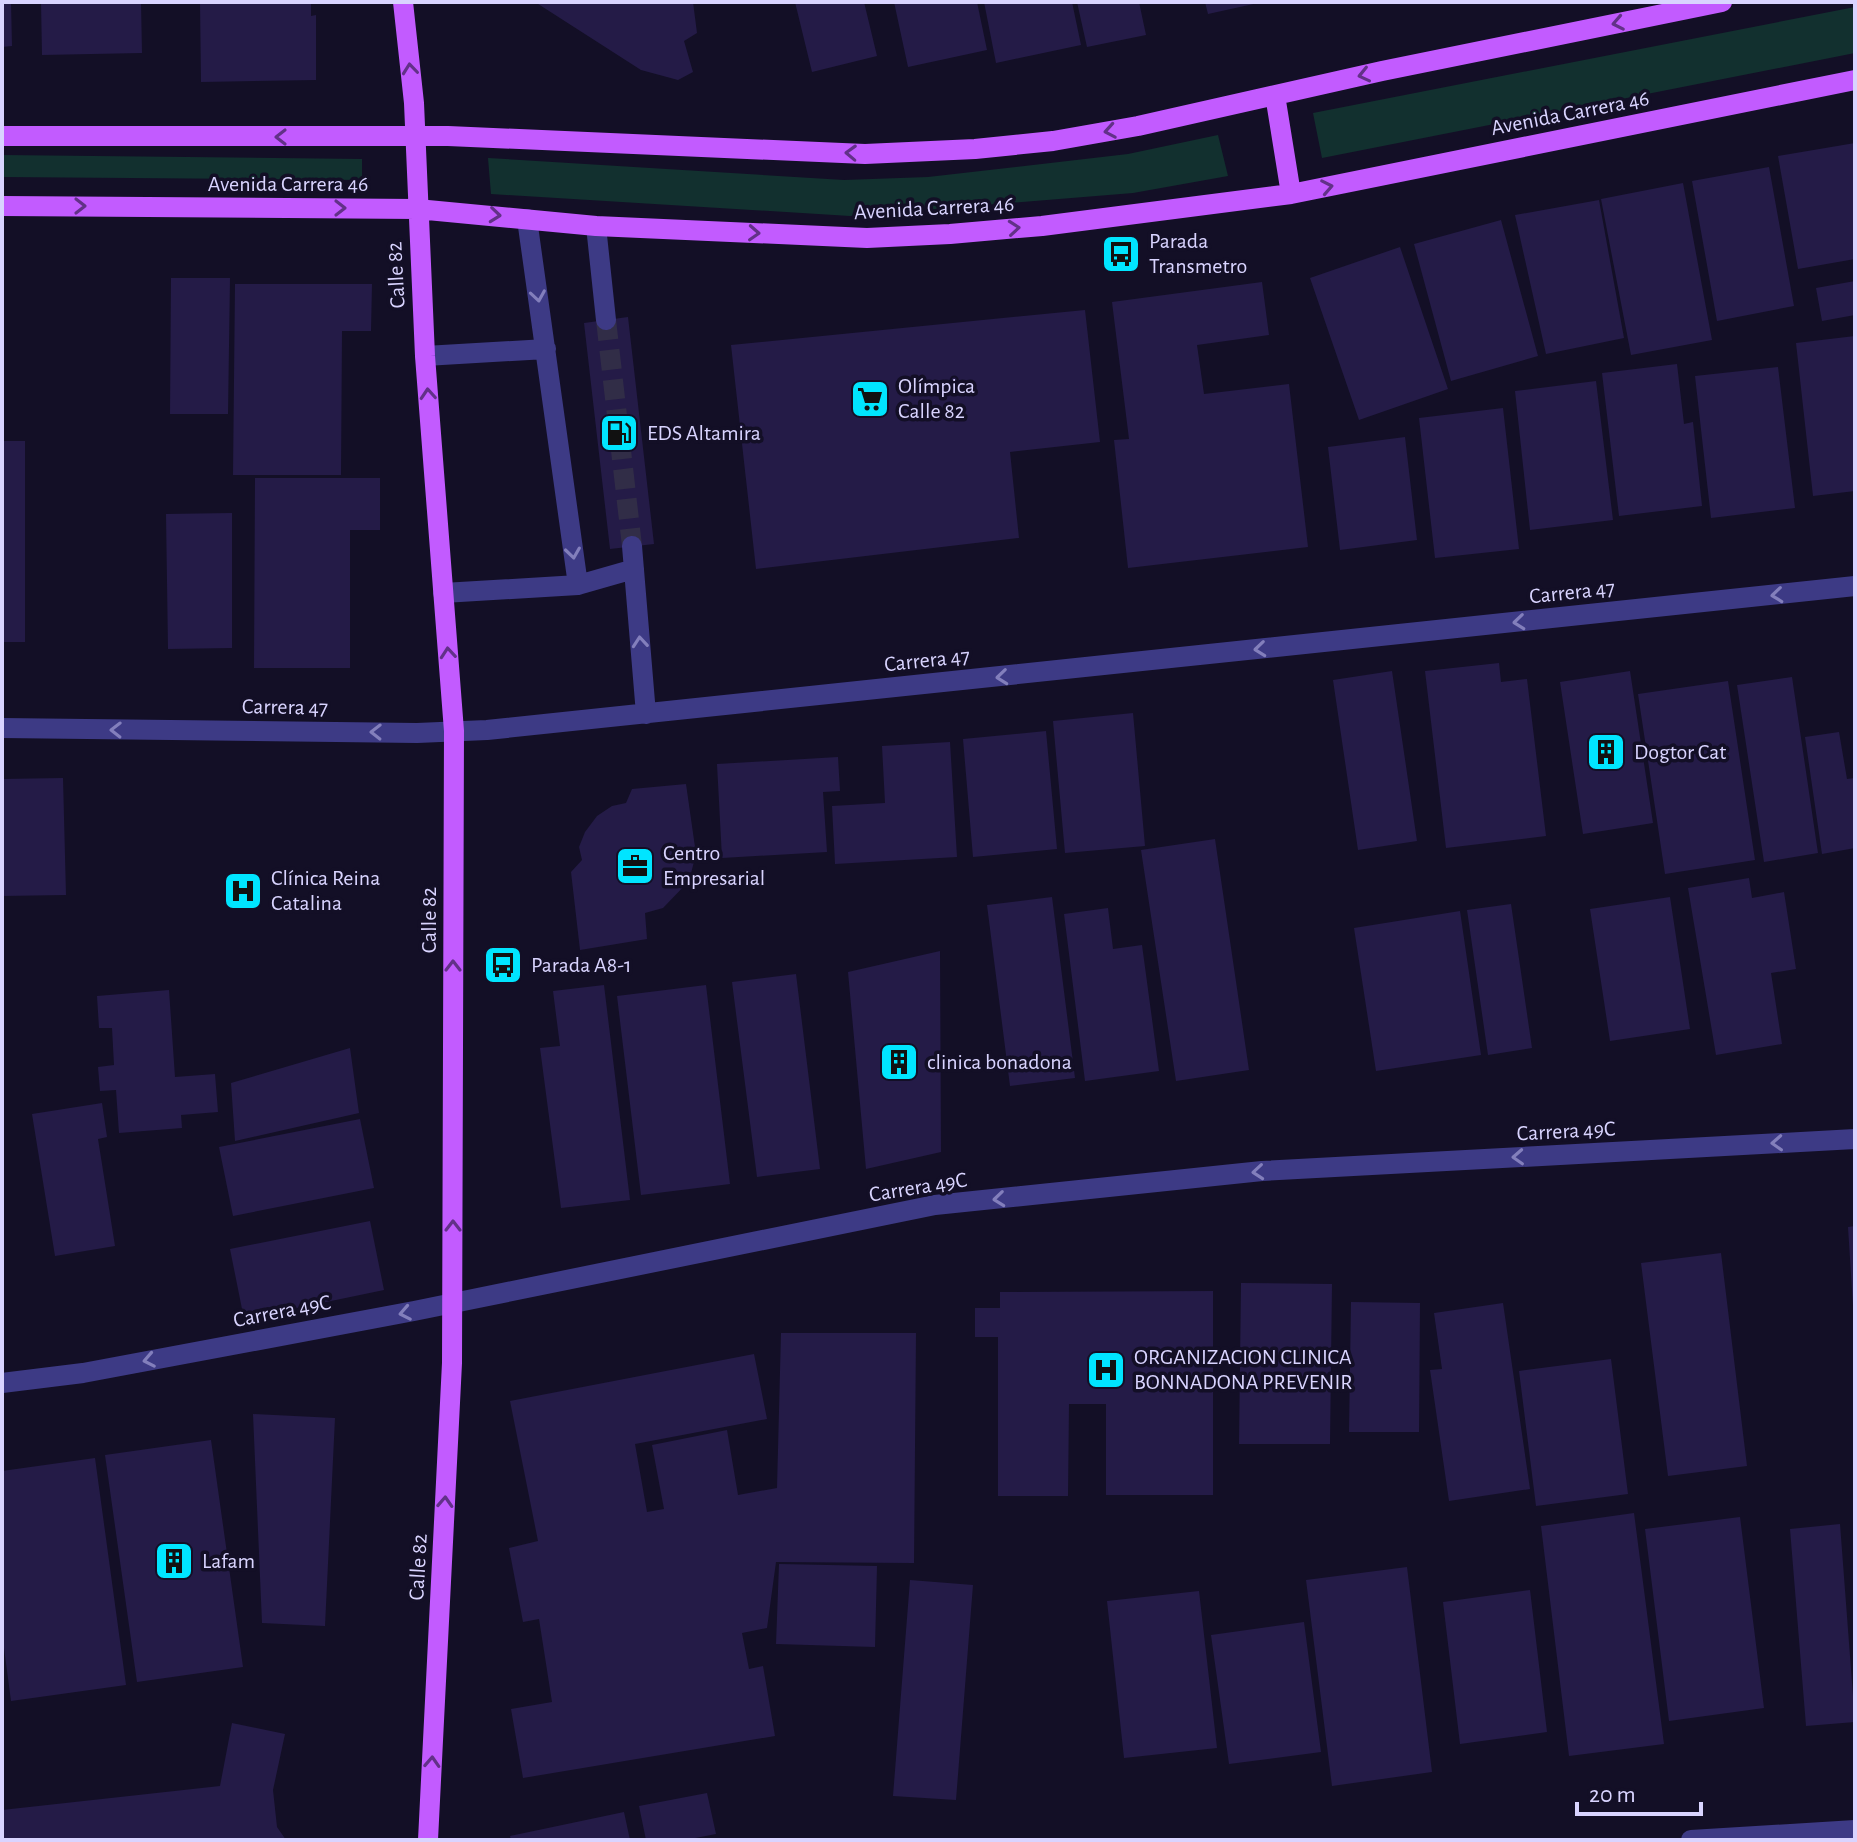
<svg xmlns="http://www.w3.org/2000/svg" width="1857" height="1842" viewBox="0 0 1857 1842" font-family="'Alegreya Sans',sans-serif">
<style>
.green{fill:#12302f}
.building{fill:#241b47}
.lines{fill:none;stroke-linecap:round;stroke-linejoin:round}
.minor-tunnel{stroke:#312d47;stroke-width:20;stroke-dasharray:20 10;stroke-linecap:butt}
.minor{stroke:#3d3a85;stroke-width:20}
.major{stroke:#c25bff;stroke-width:20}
.oneway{stroke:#623188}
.oneway2{stroke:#837fbc}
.labels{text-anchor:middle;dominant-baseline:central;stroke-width:7;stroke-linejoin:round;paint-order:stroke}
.street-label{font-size:22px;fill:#d9d4ff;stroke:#130f26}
.poi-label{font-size:22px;fill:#d9d4ff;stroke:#130f26;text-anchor:start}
</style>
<rect width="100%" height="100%" fill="#130f26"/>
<path class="green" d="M1855 7V53L1322 158 1313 113Z
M1218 135 1228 176 1133 193 850 216 491 194 488 158 844 180 928 177 1128 154Z
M2 155 362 159V180L2 177Z"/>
<path class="building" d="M2 2H11L12 46 2 47Z
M41 2H141L142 53 42 55Z
M200 2H311V16L316 15V80L201 82Z
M535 2H693L697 33 684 41 693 72 678 80 641 70Z
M795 2H864L877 56 812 72Z
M894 2H977L987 50 908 67Z
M984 2H1072L1081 45 996 63Z
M1077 2H1139L1146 35 1087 47Z
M1205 2H1258V3L1208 14Z
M1855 143V259L1798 269 1778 156Z
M1769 167 1794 306 1717 321 1692 181Z
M1683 183 1712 340 1631 355 1601 199Z
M1599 200 1624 338 1546 354 1515 215Z
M1501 220 1538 356 1451 381 1414 244Z
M1400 247 1448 389 1359 420 1310 278Z
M171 278H230L228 414H170Z
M1855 281V315L1822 321 1816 288Z
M1262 282 1269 335 1197 345 1204 394 1289 384 1308 547 1128 568 1114 440 1129 439 1112 302Z
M235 284H372L371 331H342L341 475H233Z
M1085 310 1100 442 1010 452 1019 538 756 569 731 345Z
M628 317 654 544 610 549 584 323Z
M1855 336V491L1813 496 1796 343Z
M1677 364 1684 424 1693 422 1702 506 1619 516 1602 373Z
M1778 367 1795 508 1711 518 1695 376Z
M1596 381 1613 520 1530 530 1515 391Z
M1503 408 1519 549 1435 558 1419 418Z
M1405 437 1417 540 1340 550 1328 447Z
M2 441H25V642H2Z
M255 478H380V530H350V668H254Z
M232 513V648L168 649 166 514Z
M1499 663 1501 682 1527 679 1546 836 1446 848 1425 671Z
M1392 671 1417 841 1358 850 1333 680Z
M1630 671 1653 823 1583 834 1560 682Z
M1792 677 1818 853 1764 862 1737 685Z
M1728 681 1755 860 1665 874 1638 694Z
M1133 713 1145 846 1065 853 1053 721Z
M1046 731 1057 849 973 857 963 739Z
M1839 732 1847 779 1855 778V848L1822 854 1805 737Z
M950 742 957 857 835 864 832 806 885 803 882 746Z
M838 757 840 791 823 792 827 852 722 858 717 764Z
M63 778 66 895 2 896V779Z
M686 784 696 854 689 881 663 908 645 913 647 939 580 950 571 872 582 860 579 847 585 832 597 816 612 806 626 803 632 789Z
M1215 839 1249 1070 1176 1081 1141 850Z
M1749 878 1752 898 1784 892 1796 969 1771 973 1782 1044 1716 1055 1688 888Z
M1052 897 1075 1078 1010 1086 987 905Z
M1670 897 1690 1029 1610 1041 1590 909Z
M1511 904 1532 1048 1488 1055 1467 910Z
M1108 908 1113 949 1142 945 1159 1071 1085 1081 1064 914Z
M1460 911 1481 1055 1376 1071 1354 928Z
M940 951 941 1152 866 1169 848 972Z
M796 974 820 1169 757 1177 732 982Z
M604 985 630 1200 561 1208 540 1048 560 1046 553 991Z
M706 985 730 1184 641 1195 617 996Z
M169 990 175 1077 215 1074 218 1112 181 1115 182 1128 119 1133 116 1090 100 1091 98 1067 114 1065 112 1028H99L97 996Z
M350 1048 359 1113 235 1141 231 1083Z
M102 1103 107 1137 98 1139 115 1246 55 1256 32 1114Z
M360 1119 374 1188 233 1216 219 1147Z
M370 1221 384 1290 244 1319 230 1249Z
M1855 1226V1306H1853L1848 1227Z
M1721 1253 1747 1466 1668 1476 1641 1263Z
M1241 1283 1332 1284 1330 1444H1239Z
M1213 1291V1495H1106V1404H1069L1068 1496H998V1337H975V1308H1000V1292Z
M1351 1302 1420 1303 1419 1432H1349Z
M1503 1303 1530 1489 1449 1501 1430 1370 1442 1369 1434 1313Z
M781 1333H916L914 1563 776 1562 767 1628 742 1633 749 1669 763 1666 775 1736 523 1778 511 1709 552 1702 539 1619 523 1622 509 1548 538 1541 510 1401 754 1354 767 1419 635 1444 647 1512 664 1509 652 1445 727 1430 738 1495 777 1488Z
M1611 1359 1628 1494 1536 1506 1519 1371Z
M253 1414 335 1418 325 1626 262 1623Z
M211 1440 243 1667 137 1682 105 1455Z
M95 1458 126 1685 11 1701 2 1633V1471Z
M1634 1513 1664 1744 1569 1756 1541 1526Z
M1740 1517 1764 1708 1669 1721 1645 1529Z
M1840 1524 1855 1722 1806 1726 1790 1529Z
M779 1564 877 1566 875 1647 776 1644Z
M1407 1567 1432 1772 1332 1786 1306 1580Z
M910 1580 973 1585 956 1800 893 1796Z
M1530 1590 1547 1732 1460 1744 1443 1602Z
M1199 1591 1217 1748 1124 1758 1107 1601Z
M1304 1622 1321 1752 1229 1764 1211 1635Z
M232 1723 285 1734 273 1790 277 1827 286 1840H2V1810L220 1786Z
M707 1793 716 1834 685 1840H646L639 1806Z
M624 1812 630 1840H511L510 1836Z"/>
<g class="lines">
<path class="minor-tunnel" d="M606 320 632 546"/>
<path class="minor" d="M527 219 578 585
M596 226 606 320
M425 356 546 349
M632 546 646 714
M443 593 578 585 634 569
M2 728 417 733 487 730 1855 586
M2 1383 83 1373 414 1311 935 1205 1262 1171 1855 1139
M1691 1840 1855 1830"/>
<path class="major" d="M403 2 414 103 425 356 454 731 452 1363 428 1840
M1275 95 1291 194
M2 136H448L865 154 975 149 1053 141 1138 126 1382 71 1722 2
M2 206 417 209 596 226 867 238 950 234 1042 226 1291 194 1855 80"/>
</g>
<defs><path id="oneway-chevron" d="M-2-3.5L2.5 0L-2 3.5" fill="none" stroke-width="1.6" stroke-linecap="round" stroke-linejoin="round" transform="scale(2)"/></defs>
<g class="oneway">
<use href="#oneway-chevron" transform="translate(1618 23) rotate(169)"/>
<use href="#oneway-chevron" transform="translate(410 69) rotate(-96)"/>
<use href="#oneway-chevron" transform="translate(1364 75) rotate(167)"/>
<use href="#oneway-chevron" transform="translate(1110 131) rotate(170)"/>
<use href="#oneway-chevron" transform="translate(281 137) rotate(-180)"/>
<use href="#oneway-chevron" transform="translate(851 153) rotate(-178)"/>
<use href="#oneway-chevron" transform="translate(1327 187) rotate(-11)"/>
<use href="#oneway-chevron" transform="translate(80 206)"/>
<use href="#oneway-chevron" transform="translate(340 208)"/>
<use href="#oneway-chevron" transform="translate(495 215) rotate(6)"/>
<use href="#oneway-chevron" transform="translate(1014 228) rotate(-5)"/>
<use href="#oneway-chevron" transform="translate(754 233) rotate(3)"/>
<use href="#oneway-chevron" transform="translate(428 394) rotate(-94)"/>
<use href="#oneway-chevron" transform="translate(448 653) rotate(-95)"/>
<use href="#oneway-chevron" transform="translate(453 966) rotate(-90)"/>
<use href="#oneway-chevron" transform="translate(453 1226) rotate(-90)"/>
<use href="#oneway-chevron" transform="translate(445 1502) rotate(-87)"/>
<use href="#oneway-chevron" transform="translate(432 1762) rotate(-87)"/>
</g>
<g class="oneway2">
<use href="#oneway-chevron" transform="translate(538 296) rotate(81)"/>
<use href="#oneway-chevron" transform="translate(573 553) rotate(82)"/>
<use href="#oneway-chevron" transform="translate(1777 595) rotate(174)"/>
<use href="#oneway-chevron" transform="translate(1519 622) rotate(174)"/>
<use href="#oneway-chevron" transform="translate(640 642) rotate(-95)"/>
<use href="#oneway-chevron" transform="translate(1260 649) rotate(174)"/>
<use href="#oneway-chevron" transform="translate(1002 677) rotate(174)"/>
<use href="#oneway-chevron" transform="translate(116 730) rotate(-179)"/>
<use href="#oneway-chevron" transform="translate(376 732) rotate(-179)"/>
<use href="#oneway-chevron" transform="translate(1777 1143) rotate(177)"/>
<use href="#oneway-chevron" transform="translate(1518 1157) rotate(177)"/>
<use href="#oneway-chevron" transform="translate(1258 1172) rotate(175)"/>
<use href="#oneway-chevron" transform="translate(999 1199) rotate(174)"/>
<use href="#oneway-chevron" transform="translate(405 1313) rotate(169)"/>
<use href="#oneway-chevron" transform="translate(149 1360) rotate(169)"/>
</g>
<defs>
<g id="bus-square" transform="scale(2)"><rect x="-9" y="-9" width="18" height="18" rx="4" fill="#00e5ff" stroke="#130f26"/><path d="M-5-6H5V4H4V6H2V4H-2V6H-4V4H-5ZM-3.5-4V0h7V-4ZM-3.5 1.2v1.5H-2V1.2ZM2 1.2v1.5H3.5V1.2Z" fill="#111"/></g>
<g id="supermarket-square" transform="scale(2)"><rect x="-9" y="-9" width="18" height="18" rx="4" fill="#00e5ff" stroke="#130f26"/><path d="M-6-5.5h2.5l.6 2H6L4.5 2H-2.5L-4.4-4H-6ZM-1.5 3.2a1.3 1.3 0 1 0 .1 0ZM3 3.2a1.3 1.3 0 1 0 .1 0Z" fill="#111"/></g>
<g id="fuel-square" transform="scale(2)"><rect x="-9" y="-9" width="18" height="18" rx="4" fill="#00e5ff" stroke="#130f26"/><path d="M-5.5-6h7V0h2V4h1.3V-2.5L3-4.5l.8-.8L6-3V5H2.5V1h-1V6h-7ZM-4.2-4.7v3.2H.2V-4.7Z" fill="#111"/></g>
<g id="building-square" transform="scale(2)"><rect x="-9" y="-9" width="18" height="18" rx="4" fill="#00e5ff" stroke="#130f26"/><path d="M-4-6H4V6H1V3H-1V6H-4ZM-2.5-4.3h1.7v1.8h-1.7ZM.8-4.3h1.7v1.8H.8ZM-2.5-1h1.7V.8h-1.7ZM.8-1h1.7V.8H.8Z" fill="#111"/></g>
<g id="office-square" transform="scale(2)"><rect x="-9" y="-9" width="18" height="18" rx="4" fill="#00e5ff" stroke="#130f26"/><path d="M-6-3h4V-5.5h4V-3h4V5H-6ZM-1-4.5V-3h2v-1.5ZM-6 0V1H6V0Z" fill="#111"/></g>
<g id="hospital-square" transform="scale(2)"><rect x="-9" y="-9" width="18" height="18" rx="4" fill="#00e5ff" stroke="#130f26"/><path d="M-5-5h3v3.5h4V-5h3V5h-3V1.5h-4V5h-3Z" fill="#111"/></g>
</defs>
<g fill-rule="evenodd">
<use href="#bus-square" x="1121" y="254"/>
<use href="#supermarket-square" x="870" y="399"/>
<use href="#fuel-square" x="619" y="433"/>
<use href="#building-square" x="1606" y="752"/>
<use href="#office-square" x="635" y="866"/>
<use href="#hospital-square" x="243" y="891"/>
<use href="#bus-square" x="503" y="965"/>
<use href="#building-square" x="899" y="1062"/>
<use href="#hospital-square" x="1106" y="1370"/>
<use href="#building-square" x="174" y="1561"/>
</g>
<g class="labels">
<g class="street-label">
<text transform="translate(1570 113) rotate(-11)">Avenida Carrera 46</text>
<text x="288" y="184">Avenida Carrera 46</text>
<text transform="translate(934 208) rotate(-3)">Avenida Carrera 46</text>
<text transform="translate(396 275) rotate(-93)">Calle 82</text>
<text transform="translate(1572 592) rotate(-6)">Carrera 47</text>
<text transform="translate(927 660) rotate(-6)">Carrera 47</text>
<text transform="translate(285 707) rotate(1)">Carrera 47</text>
<text transform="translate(429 920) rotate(-90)">Calle 82</text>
<text transform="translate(1566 1131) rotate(-3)">Carrera 49C</text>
<text transform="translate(918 1187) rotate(-9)">Carrera 49C</text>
<text transform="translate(282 1311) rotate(-11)">Carrera 49C</text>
<text transform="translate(418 1567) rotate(-87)">Calle 82</text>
</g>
<g class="poi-label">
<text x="1149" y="241">Parada<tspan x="1149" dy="25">Transmetro</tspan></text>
<text x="898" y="386">Olímpica<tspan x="898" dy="25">Calle 82</tspan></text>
<text x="647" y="433">EDS Altamira</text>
<text x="1634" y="752">Dogtor Cat</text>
<text x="663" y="853">Centro<tspan x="663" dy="25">Empresarial</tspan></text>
<text x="271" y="878">Clínica Reina<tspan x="271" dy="25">Catalina</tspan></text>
<text x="531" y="965">Parada A8-1</text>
<text x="927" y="1062">clinica bonadona</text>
<text x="1134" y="1357">ORGANIZACION CLINICA<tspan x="1134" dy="25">BONNADONA PREVENIR</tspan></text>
<text x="202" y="1561">Lafam</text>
</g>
</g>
<rect width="1857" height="1842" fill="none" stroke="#d9d4ff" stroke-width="8"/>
<path d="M1577 1802v12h124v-12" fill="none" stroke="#d9d4ff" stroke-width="4"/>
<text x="1589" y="1802" font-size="24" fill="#d9d4ff" stroke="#130f26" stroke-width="6" paint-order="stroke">20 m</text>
</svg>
